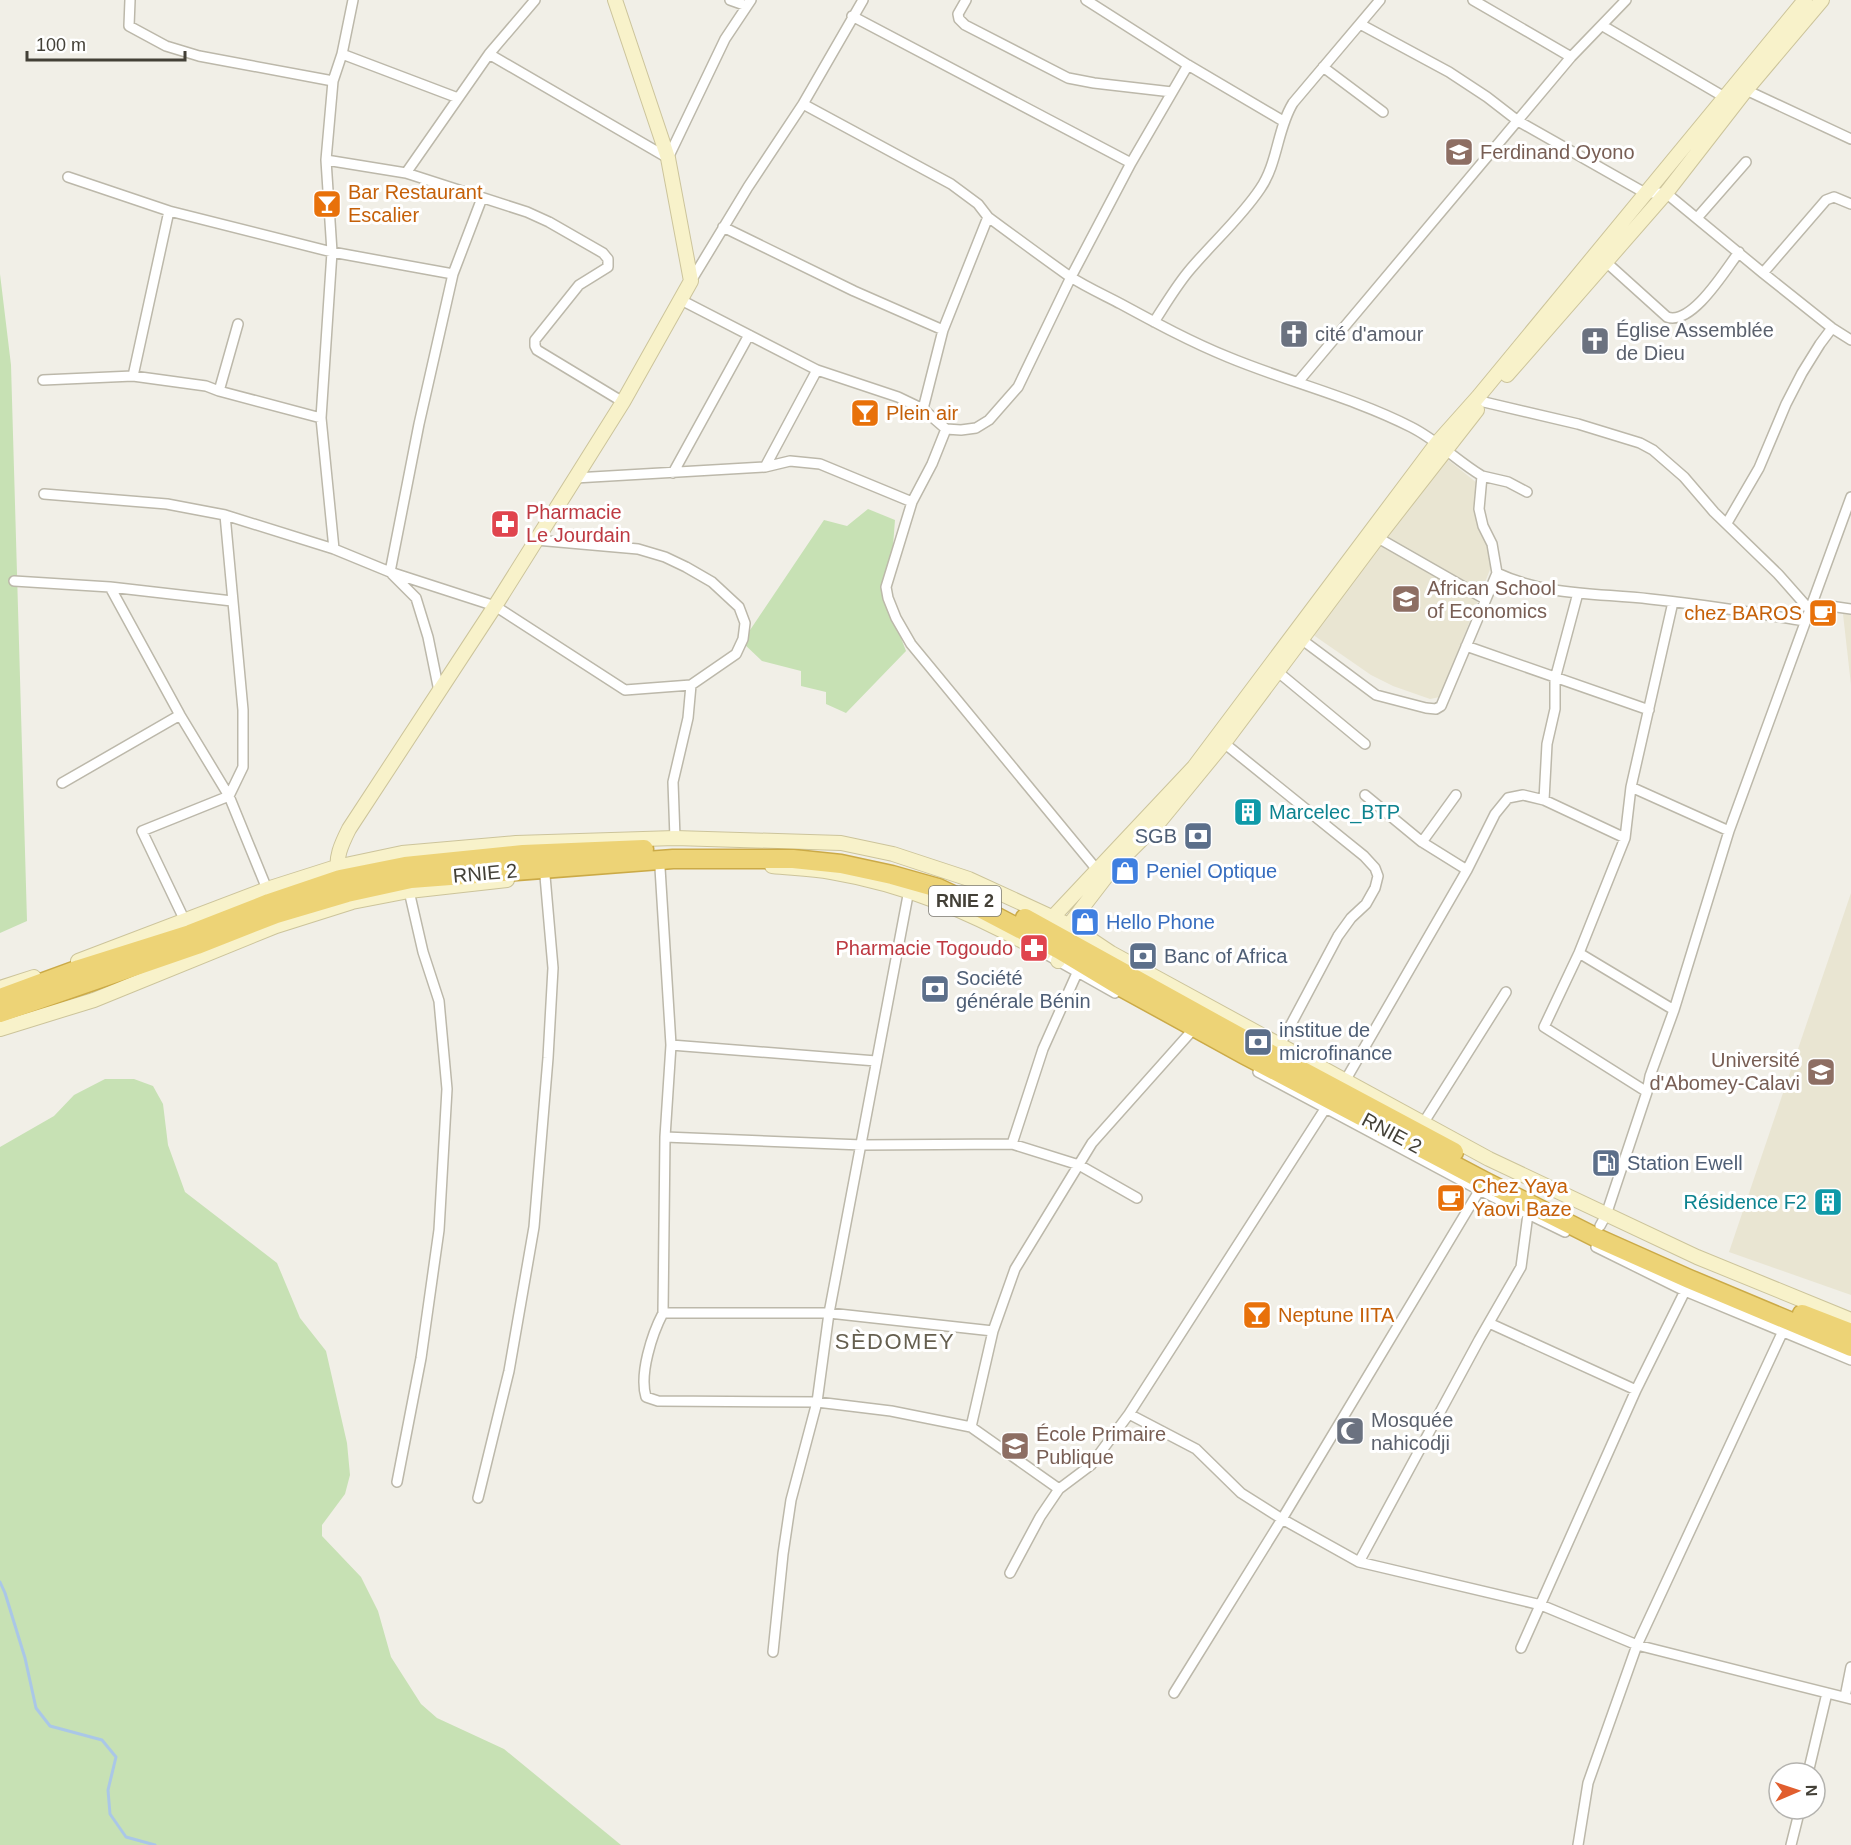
<svg xmlns="http://www.w3.org/2000/svg" width="1851" height="1845" viewBox="0 0 1851 1845" font-family="Helvetica,sans-serif">
<style>
.education{fill:#e9e5d2}
.green{fill:#c7e1b4}
.lines{fill:none;stroke-linecap:round;stroke-linejoin:round}
.stream{stroke:#aac7e7;stroke-width:3}
.street-casing{stroke:#bcb8aa;stroke-width:12}
.secondary-casing{stroke:#ccc49b;stroke-width:16}
.highway-casing{stroke:#cbaa47;stroke-width:21}
.street{stroke:#fff;stroke-width:9}
.secondary{stroke:#f8f2ca;stroke-width:14}
.highway{stroke:#edd376;stroke-width:18}
.labels{text-anchor:middle;dominant-baseline:central;stroke-width:6;stroke-linejoin:round;paint-order:stroke}
.shield{fill:#fff;stroke:#7b7973;stroke-width:1.5}
.shield-label{font-size:18px;font-weight:bold;fill:#434037}
.education-label{font-size:20px;fill:#785e54;stroke:#fff;text-anchor:start}
.food-label{font-size:20px;fill:#c56008;stroke:#fff;text-anchor:start}
.worship-label{font-size:20px;fill:#5b616d;stroke:#fff;text-anchor:start}
.health-label{font-size:20px;fill:#be3a42;stroke:#fff;text-anchor:start}
.culture-label{font-size:20px;fill:#0d838f;stroke:#fff;text-anchor:start}
.service-label{font-size:20px;fill:#4e5e75;stroke:#fff;text-anchor:start}
.shop-label{font-size:20px;fill:#366cbe;stroke:#fff;text-anchor:start}
.street-label{font-size:20px;fill:#434037;stroke:#fff}
.quarter-label{font-size:22px;letter-spacing:1.5px;fill:#655f4f;stroke:#fff}
</style>
<rect width="100%" height="100%" fill="#f1efe7"/>
<path class="education" d="M1442 455 1477 483 1474 499 1477 514 1491 547V567L1440 697 1430 699 1393 686 1371 675 1309 632Z
M1843 614 1851 615V685Z
M1851 893V1295L1729 1252Z"/>
<path class="green" d="M0 274 11 365 27 921 0 933Z
M868 509 895 520 893 546 882 588 906 651 846 713 826 704V692L801 686V671L762 661 742 642 824 520 847 526Z
M105 1079H134L153 1086 163 1104 168 1145 185 1192 277 1263 300 1318 326 1351 347 1443 350 1475 345 1494 322 1525V1536L361 1577 378 1611 391 1657 421 1704 437 1718 504 1749 621 1845H0V1147L54 1116 74 1095Z"/>
<g class="lines">
<path class="stream" d="M0 1582 5 1593 25 1658 36 1708 50 1726 102 1740 116 1757 108 1790 110 1814 126 1837 155 1845"/>
<g class="street-casing">
<path id="street" d="M130 0 129 26 166 46 199 56 333 81
M730 0 747 6
M966 0 958 14 959 19 965 25 1068 78 1094 83 1172 92
M1086 0 1188 65 1283 121
M1473 0 1571 57
M852 16 1131 163
M1360 24 1449 72 1487 97 1518 121 1645 193H1666L1763 273 1832 328 1851 340
M1603 26 1726 98
M342 54 458 98
M489 54 668 158 725 39 751 0
M1323 67 1383 112
M1746 90 1851 139
M803 104 951 184 978 204 988 217C1015 237 1042 257 1069 276 1086 287 1104 295 1121 304 1156 323 1191 342 1228 357 1288 382 1352 397 1411 427 1437 440 1457 461 1482 476L1479 509 1483 526 1492 544 1497 573 1441 706 1436 709 1426 708 1376 695 1297 636
M326 160 406 173 527 212 549 222 603 253 608 259V267L579 285 535 340V346L537 350 623 402
M406 173 489 54 535 0
M68 177 169 211 332 252 453 274
M1697 218 1746 162
M723 227 854 291 943 330
M1606 262 1667 317C1692 326 1726 269 1739 252
M1763 273 1826 200 1834 197 1851 204
M691 281 748 187 803 104 863 0
M681 300 817 370 898 397 923 409 946 429 961 430 976 428 989 420 1018 387 1071 277 1131 163 1188 65
M1154 322C1165 305 1175 288 1188 272 1211 244 1240 219 1260 189 1278 163 1277 129 1293 103L1380 0
M133 376 169 211
M43 380 133 376 206 386 219 391 321 418
M1298 382 1571 57 1626 0
M219 391 238 324
M1484 402 1578 424 1640 443 1653 450 1684 477 1714 512 1778 574 1809 609 1823 605 1851 609
M923 409 943 330 988 217
M946 429 932 464 912 502 886 587 888 598 896 618 911 644 1098 871
M765 467 817 370
M673 473 749 335
M1482 476 1508 482 1527 492
M575 478 765 467 790 461 820 464 912 502
M44 494 167 504 225 515 334 549 390 572 495 606 625 690 691 685 736 654 743 639 745 623 739 607 712 582 686 567 665 557 638 549 536 540
M1727 523 1759 468 1786 404 1802 373 1820 344 1832 328
M1373 535 1485 599
M334 549 321 418 332 252 326 160 333 81 342 54 353 0
M390 572 419 424 453 274 482 198
M1497 573C1546 596 1597 593 1650 599 1702 604 1754 613 1805 621
M392 574 416 598 428 637 439 691
M14 581 110 587 232 601
M110 587 180 715 229 796 267 889
M1466 646 1649 710
M1278 672 1365 744
M1224 743 1364 856 1375 868 1378 876 1375 888 1366 904 1351 918 1338 936 1280 1045
M62 783 180 715
M1631 787 1729 831
M1365 795 1422 842
M1456 795 1422 842 1467 870
M1544 800 1547 744 1555 709V679L1578 593
M675 838 673 782 688 718 691 685
M660 868 671 1045 665 1137 663 1313C652 1334 639 1374 646 1397L658 1401 817 1402 891 1411 971 1427 1059 1489
M185 921 142 831 229 796 243 767V710L225 515
M1044 953 1115 993
M1579 953 1674 1010
M671 1045 876 1061
M1258 1072 1479 1190 1565 1232
M1345 1081 1467 870 1495 814 1508 798 1523 795 1544 800 1625 838
M1647 1092 1544 1027 1579 953 1625 838 1631 787 1673 602
M1424 1122 1506 992
M665 1137 862 1145 1012 1144 1079 1165 1137 1198
M1012 1144 1043 1049 1077 973
M1600 1226 1606 1215 1647 1092 1650 1076 1674 1010 1729 831 1851 497
M1596 1247 1685 1291 1851 1360
M663 1313H829L993 1331
M1489 1323 1636 1390
M1129 1414 1196 1449 1241 1493 1282 1519 1359 1562 1541 1605 1637 1645 1851 1699
M971 1427 993 1331 1015 1269 1092 1143 1190 1033
M397 1482 421 1358 439 1230 447 1089 439 1001 423 952 409 891
M478 1498 509 1371 534 1227 548 1058 553 968 545 876
M1359 1562 1479 1340 1521 1267 1528 1214
M1010 1573 1040 1517 1059 1489 1091 1465 1129 1414 1325 1109
M1521 1648 1636 1390 1685 1291
M773 1652 783 1554 791 1500 817 1402 829 1313 909 890
M1174 1693 1282 1519 1482 1186
M1845 1697 1851 1667
M1808 1773 1827 1693
M1578 1845 1588 1783 1637 1645 1783 1331
M1791 1845 1800 1809"/>
</g>
<g class="secondary-casing">
<path id="secondary" d="M1507 375 1666 193 1746 90 1822 0
M772 866C791 868 811 869 831 872 909 885 975 914 1044 953L1045 942 1052 918 1194 767 1437 443 1478 397 1805 0
M339 875C334 859 342 843 349 829L495 606 623 402 691 281 668 158 615 0
M78 961 267 889 336 867 402 853 516 843 675 838 841 843 893 854 969 879 1069 925 1111 953 1489 1159 1697 1257 1851 1320
M1058 961 1069 925 1112 869 1160 821 1224 743 1378 537 1477 410
M0 988 34 977
M0 1029 94 1000 276 926 352 902 409 891 507 880"/>
</g>
<g class="highway-casing">
<path id="highway" d="M1025 918 1260 1048 1454 1152
M0 998 79 969 190 934 269 903 340 879 405 866 523 854 644 849
M0 1013 197 945 276 914 347 893 411 879 673 859H793L841 864 892 875 938 888 976 906 1060 950 1123 988 1245 1055 1484 1181 1597 1238 1689 1279 1851 1347
M1802 1314 1851 1333"/>
</g>
<use href="#street" class="street"/>
<use href="#secondary" class="secondary"/>
<use href="#highway" class="highway"/>
</g>
<defs>
<g id="school-square" transform="scale(1.5)"><rect x="-9" y="-9" width="18" height="18" rx="4" fill="#8d6e63" stroke="#fff"/><path d="M0-5L7-2L0 1L-7-2ZM-4 1L0 2.5L4 1V4Q0 6-4 4Z" fill="#fff"/></g>
<g id="bar-square" transform="scale(1.5)"><rect x="-9" y="-9" width="18" height="18" rx="4" fill="#e8710a" stroke="#fff"/><path d="M-6-5H6L.8 .8V4.5H3.5V6h-7V4.5H-.8V.8Z" fill="#fff"/></g>
<g id="church-square" transform="scale(1.5)"><rect x="-9" y="-9" width="18" height="18" rx="4" fill="#6b7280" stroke="#fff"/><path d="M-1.2-6h2.4v3.5h3.3v2.4h-3.3V6h-2.4V-.1h-3.3v-2.4h3.3Z" fill="#fff"/></g>
<g id="pharmacy-square" transform="scale(1.5)"><rect x="-9" y="-9" width="18" height="18" rx="4" fill="#e0444e" stroke="#fff"/><path d="M-2-6h4v4h4v4h-4v4h-4v-4h-4v-4h4Z" fill="#fff"/></g>
<g id="university-square" transform="scale(1.5)"><rect x="-9" y="-9" width="18" height="18" rx="4" fill="#8d6e63" stroke="#fff"/><path d="M0-5L7-2L0 1L-7-2ZM-4 1L0 2.5L4 1V4Q0 6-4 4Z" fill="#fff"/></g>
<g id="cafe-square" transform="scale(1.5)"><rect x="-9" y="-9" width="18" height="18" rx="4" fill="#e8710a" stroke="#fff"/><path d="M-5.5-4.5H6V0H3Q3 3.5 0 3.5H-2.5Q-5.5 3.5-5.5 0ZM3-3.2v2h1.7v-2ZM-6 4.5H4V6H-6Z" fill="#fff"/></g>
<g id="building-square" transform="scale(1.5)"><rect x="-9" y="-9" width="18" height="18" rx="4" fill="#0f9aa8" stroke="#fff"/><path d="M-4-6H4V6H1V3H-1V6H-4ZM-2.5-4.3h1.7v1.8h-1.7ZM.8-4.3h1.7v1.8H.8ZM-2.5-1h1.7V.8h-1.7ZM.8-1h1.7V.8H.8Z" fill="#fff"/></g>
<g id="bank-square" transform="scale(1.5)"><rect x="-9" y="-9" width="18" height="18" rx="4" fill="#5c6f8a" stroke="#fff"/><path d="M-6-4H6V4H-6ZM0-2.3a2.3 2.3 0 1 0 0 4.6a2.3 2.3 0 1 0 0-4.6Z" fill="#fff"/></g>
<g id="shop-square" transform="scale(1.5)"><rect x="-9" y="-9" width="18" height="18" rx="4" fill="#3f7fe0" stroke="#fff"/><path d="M-5-2.5h2.3a2.7 3.5 0 0 1 5.4 0H5L5.5 6h-11ZM-1.5-2.5h3a1.5 2.3 0 0 0-3 0Z" fill="#fff"/></g>
<g id="fuel-square" transform="scale(1.5)"><rect x="-9" y="-9" width="18" height="18" rx="4" fill="#5c6f8a" stroke="#fff"/><path d="M-5.5-6h7V0h2V4h1.3V-2.5L3-4.5l.8-.8L6-3V5H2.5V1h-1V6h-7ZM-4.2-4.7v3.2H.2V-4.7Z" fill="#fff"/></g>
<g id="mosque-square" transform="scale(1.5)"><rect x="-9" y="-9" width="18" height="18" rx="4" fill="#6b7280" stroke="#fff"/><path d="M3.5-4.9A6 6 0 1 0 3.5 4.9A5 5 0 1 1 3.5-4.9Z" fill="#fff"/></g>
</defs>
<g fill-rule="evenodd">
<use href="#school-square" x="1459" y="152"/>
<use href="#bar-square" x="327" y="204"/>
<use href="#church-square" x="1294" y="334"/>
<use href="#church-square" x="1595" y="341"/>
<use href="#bar-square" x="865" y="413"/>
<use href="#pharmacy-square" x="505" y="524"/>
<use href="#university-square" x="1406" y="599"/>
<use href="#cafe-square" x="1823" y="613"/>
<use href="#building-square" x="1248" y="812"/>
<use href="#bank-square" x="1198" y="836"/>
<use href="#shop-square" x="1125" y="871"/>
<use href="#shop-square" x="1085" y="922"/>
<use href="#pharmacy-square" x="1034" y="948"/>
<use href="#bank-square" x="1143" y="956"/>
<use href="#bank-square" x="935" y="989"/>
<use href="#bank-square" x="1258" y="1042"/>
<use href="#university-square" x="1821" y="1072"/>
<use href="#fuel-square" x="1606" y="1163"/>
<use href="#cafe-square" x="1451" y="1198"/>
<use href="#building-square" x="1828" y="1202"/>
<use href="#bar-square" x="1257" y="1315"/>
<use href="#mosque-square" x="1350" y="1431"/>
<use href="#school-square" x="1015" y="1446"/>
</g>
<g class="labels">
<rect class="shield" x="929" y="886" width="72" height="30" rx="4.5"/>
<g class="shield-label">
<text x="965" y="901">RNIE 2</text>
</g>
<g class="education-label">
<text x="1480" y="152">Ferdinand Oyono</text>
<text x="1427" y="588">African School<tspan x="1427" dy="23">of Economics</tspan></text>
<text x="1800" y="1060" text-anchor="end">Université<tspan x="1800" dy="23">d'Abomey-Calavi</tspan></text>
<text x="1036" y="1434">École Primaire<tspan x="1036" dy="23">Publique</tspan></text>
</g>
<g class="food-label">
<text x="348" y="192">Bar Restaurant<tspan x="348" dy="23">Escalier</tspan></text>
<text x="886" y="413">Plein air</text>
<text x="1802" y="613" text-anchor="end">chez BAROS</text>
<text x="1472" y="1186">Chez Yaya<tspan x="1472" dy="23">Yaovi Baze</tspan></text>
<text x="1278" y="1315">Neptune IITA</text>
</g>
<g class="worship-label">
<text x="1616" y="330">Église Assemblée<tspan x="1616" dy="23">de Dieu</tspan></text>
<text x="1315" y="334">cité d'amour</text>
<text x="1371" y="1420">Mosquée<tspan x="1371" dy="23">nahicodji</tspan></text>
</g>
<g class="health-label">
<text x="526" y="512">Pharmacie<tspan x="526" dy="23">Le Jourdain</tspan></text>
<text x="1013" y="948" text-anchor="end">Pharmacie Togoudo</text>
</g>
<g class="culture-label">
<text x="1269" y="812">Marcelec_BTP</text>
<text x="1807" y="1202" text-anchor="end">Résidence F2</text>
</g>
<g class="service-label">
<text x="1177" y="836" text-anchor="end">SGB</text>
<text x="1164" y="956">Banc of Africa</text>
<text x="956" y="978">Société<tspan x="956" dy="23">générale Bénin</tspan></text>
<text x="1279" y="1030">institue de<tspan x="1279" dy="23">microfinance</tspan></text>
<text x="1627" y="1163">Station Ewell</text>
</g>
<g class="shop-label">
<text x="1146" y="871">Peniel Optique</text>
<text x="1106" y="922">Hello Phone</text>
</g>
<g class="street-label">
<text transform="translate(485 873) rotate(-5)">RNIE 2</text>
<text transform="translate(1392 1133) rotate(28)">RNIE 2</text>
</g>
<g class="quarter-label">
<text x="895" y="1341">SÈDOMEY</text>
</g>
</g>
<g transform="translate(1797 1791) rotate(88)"><circle r="28" fill="#ffffff" stroke="#b4b3af" stroke-width="1.5"/>
<path d="M0-4.5L10 22L0 15L-10 22Z" fill="#e15e2e"/>
<text y="-9" font-size="16" font-weight="bold" text-anchor="middle" fill="#434037">N</text>
</g>
<path d="M27 51v9h158v-9" fill="none" stroke="#434037" stroke-width="3"/>
<text x="36" y="51" font-size="18" fill="#434037" stroke="#ffffff" stroke-width="4.5" paint-order="stroke">100 m</text>
</svg>
